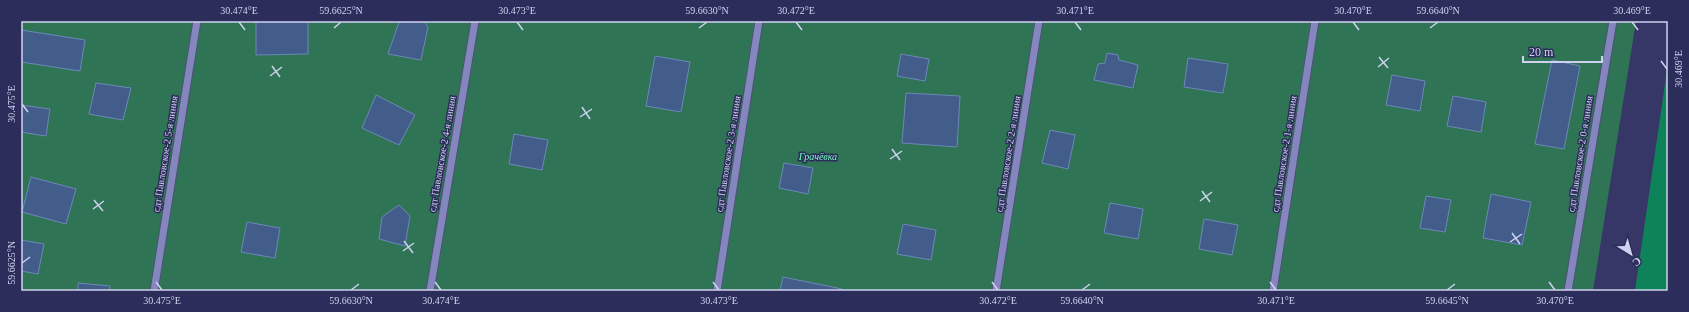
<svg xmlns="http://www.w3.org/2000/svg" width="1689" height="312" viewBox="0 0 1689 312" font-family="Georgia,serif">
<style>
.green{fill:#2f7455}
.forest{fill:#0e8359}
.building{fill:#435d8b;stroke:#6c88b9}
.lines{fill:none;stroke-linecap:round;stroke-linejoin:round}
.minor-casing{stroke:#505078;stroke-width:9}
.minor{stroke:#8487bd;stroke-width:7}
.ticks{fill:none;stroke:#cfd2ef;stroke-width:1.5}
.labels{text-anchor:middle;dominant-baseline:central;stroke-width:3;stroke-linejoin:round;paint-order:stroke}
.street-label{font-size:10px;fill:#cfd2ef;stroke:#2d2d5b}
.park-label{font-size:10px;font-style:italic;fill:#78fdc0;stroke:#2d2d5b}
.neatline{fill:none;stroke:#cfd2ef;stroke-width:1.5}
.ticks-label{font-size:10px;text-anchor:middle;fill:#cfd2ef}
</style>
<rect width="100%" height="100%" fill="#373767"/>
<path class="green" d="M21 21H1636L1593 291H21Z"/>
<path class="forest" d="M1668 63V291H1635Z"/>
<path class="building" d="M256 21H308V54L256 55Z
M424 21 428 27 421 60 388 54 399 22Z
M21 30 85 40 80 71 21 62Z
M1107 53 1118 55 1119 60 1138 65 1133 88 1094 80 1098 64 1105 63Z
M901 54 929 59 925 81 897 76Z
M655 56 690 62 681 112 646 106Z
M1188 58 1228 64 1223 93 1184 87Z
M1552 60 1580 66 1564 149 1535 144Z
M1392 75 1425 81 1420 111 1386 105Z
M96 83 131 88 123 120 89 114Z
M906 93 960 96 957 147 902 143Z
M376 95 415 115 399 145 362 128Z
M1453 96 1486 102 1481 132 1447 126Z
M21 105 50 109 46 136 21 132Z
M1050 130 1075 135 1068 169 1042 163Z
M514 134 548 140 542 170 509 164Z
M784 163 813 168 808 194 779 188Z
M31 177 76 189 66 224 22 212Z
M1491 194 1531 202 1522 245 1483 238Z
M1426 196 1451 200 1445 232 1420 228Z
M1110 203 1143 209 1138 239 1104 233Z
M399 205 410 216 405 246 379 239 382 217Z
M1204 219 1238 225 1232 255 1199 249Z
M247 222 280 228 275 258 241 252Z
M903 224 936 230 931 260 897 254Z
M21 240 44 244 38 274 21 271Z
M783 277 842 289V291H780Z
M78 283 110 286 109 291H78Z"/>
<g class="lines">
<g class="minor-casing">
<path id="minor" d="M154 291 197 21
M430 291 475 21
M717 291 759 21
M996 291 1039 21
M1273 291 1315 21
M1568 291 1613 21"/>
</g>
<use href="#minor" class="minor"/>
</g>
<path class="ticks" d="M239 22 245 30M517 22 523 30M796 22 802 30M1075 22 1081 30M1353 22 1359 30M1632 22 1638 30M334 28 341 22M699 28 707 22M1430 28 1438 22M1379 57 1388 68M1661 61 1667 69M272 66 280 77M1378 67 1389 58M270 76 282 67M22 104 28 112M582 107 590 119M580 117 592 109M892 149 900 160M890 159 902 151M1202 191 1210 202M94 200 103 211M1200 201 1212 192M93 209 104 201M1512 233 1520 244M404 241 413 253M1510 242 1522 234M403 251 414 243M22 263 30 257M156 282 162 290M435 282 441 290M713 282 719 290M992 282 998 290M1270 282 1276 290M1549 282 1555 290M351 290 359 284M1082 290 1090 284M1447 290 1455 284"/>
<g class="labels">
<g class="street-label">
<text transform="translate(165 154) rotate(-81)">сдт Павловское-2 5-я линия</text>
<text transform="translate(442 154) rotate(-80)">сдт Павловское-2 4-я линия</text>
<text transform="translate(728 154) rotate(-81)">сдт Павловское-2 3-я линия</text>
<text transform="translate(1008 154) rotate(-81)">сдт Павловское-2 2-я линия</text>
<text transform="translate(1284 154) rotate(-81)">сдт Павловское-2 1-я линия</text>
<text transform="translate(1580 154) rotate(-81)">сдт Павловское-2 0-я линия</text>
</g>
<g class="park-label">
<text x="818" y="156">Грачёвка</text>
</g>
</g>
<rect width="1689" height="312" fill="none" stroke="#2d2d5b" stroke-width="44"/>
<g transform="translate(1631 254) rotate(143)" stroke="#2d2d5b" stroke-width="3" paint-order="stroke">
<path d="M0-3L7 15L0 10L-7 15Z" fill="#cfd2ef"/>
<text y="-6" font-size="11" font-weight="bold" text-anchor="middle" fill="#cfd2ef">С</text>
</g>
<path d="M1523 56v6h79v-6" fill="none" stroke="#cfd2ef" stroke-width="2"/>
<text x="1529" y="56" font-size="12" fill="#cfd2ef" stroke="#2d2d5b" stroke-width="3" paint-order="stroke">20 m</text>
<rect x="22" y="22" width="1645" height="268" class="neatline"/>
<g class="ticks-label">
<text x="239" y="14">30.474°E</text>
<text x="341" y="14">59.6625°N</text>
<text x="517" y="14">30.473°E</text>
<text x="707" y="14">59.6630°N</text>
<text x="796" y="14">30.472°E</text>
<text x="1075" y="14">30.471°E</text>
<text x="1353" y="14">30.470°E</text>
<text x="1438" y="14">59.6640°N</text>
<text x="1632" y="14">30.469°E</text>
<text transform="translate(1678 69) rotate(-90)" y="4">30.469°E</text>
<text transform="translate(11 104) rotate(-90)" y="4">30.475°E</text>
<text transform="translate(11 263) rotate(-90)" y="4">59.6625°N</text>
<text x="162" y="304">30.475°E</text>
<text x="351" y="304">59.6630°N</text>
<text x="441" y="304">30.474°E</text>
<text x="719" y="304">30.473°E</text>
<text x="998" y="304">30.472°E</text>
<text x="1082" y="304">59.6640°N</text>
<text x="1276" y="304">30.471°E</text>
<text x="1447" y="304">59.6645°N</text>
<text x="1555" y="304">30.470°E</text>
</g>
</svg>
